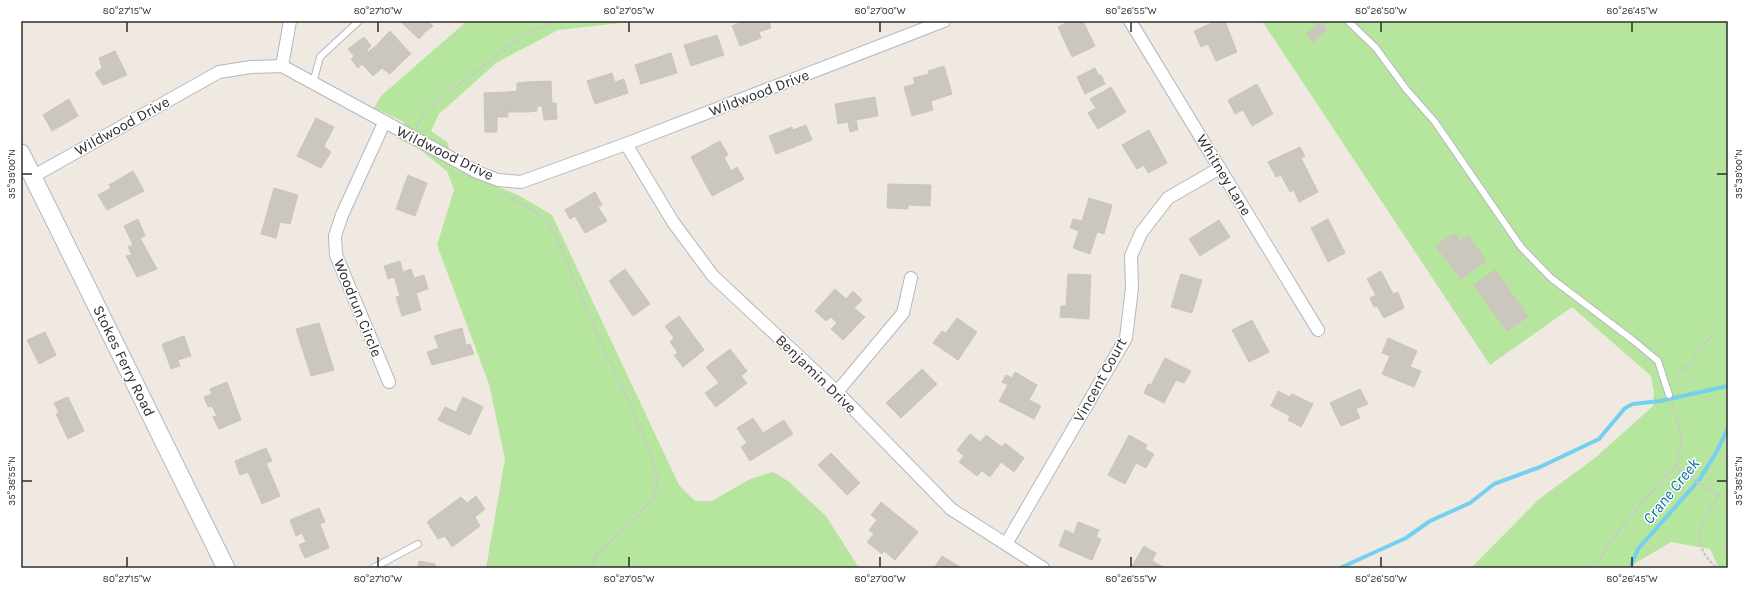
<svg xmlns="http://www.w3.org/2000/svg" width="1749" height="589" viewBox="0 0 1749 589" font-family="Karla,sans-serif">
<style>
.green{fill:#b6e59e}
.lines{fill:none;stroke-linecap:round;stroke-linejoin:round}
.stream{stroke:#75cff0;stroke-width:4}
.building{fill:#cbc7bf;stroke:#cbc5ba}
.lane-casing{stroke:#b4b7c1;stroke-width:8}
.street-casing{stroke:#b4b7c1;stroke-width:14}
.secondary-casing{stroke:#b4b7c1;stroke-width:19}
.path{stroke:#c9c9c9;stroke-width:2.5;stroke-dasharray:3 2;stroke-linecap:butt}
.lane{stroke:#fff;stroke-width:6}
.street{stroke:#fff;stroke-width:12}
.secondary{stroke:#fff;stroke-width:17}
.ticks{fill:none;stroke:#2e2e2e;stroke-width:1.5}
.labels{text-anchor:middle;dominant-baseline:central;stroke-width:3;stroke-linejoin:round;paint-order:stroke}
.street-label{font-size:15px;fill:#2e2e2e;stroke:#fff}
.water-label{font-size:16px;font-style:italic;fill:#0d6fa3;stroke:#fff}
.neatline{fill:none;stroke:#2e2e2e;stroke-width:1.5}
.ticks-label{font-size:10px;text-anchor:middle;fill:#2e2e2e}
</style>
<rect width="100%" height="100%" fill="#efe9e1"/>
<path class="green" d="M467 21H638L558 30 496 63 439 114 431 131 447 142 455 169 518 195 552 215 679 485 695 501H712L750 479 773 472 788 481 826 516 859 568H486L505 459 489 384 437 245 454 190 447 171 419 149 397 138 404 122 374 108 381 96Z
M1262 21H1728V568H1719L1710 549 1671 542 1627 568H1471L1539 499 1595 458 1653 406 1654 392 1651 376 1572 307 1490 365Z"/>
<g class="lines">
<path class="stream" d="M1340 568 1406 538 1430 521 1470 503 1494 484 1540 467 1599 439 1625 408 1633 404 1660 401 1728 386
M1630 568 1638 549 1699 480 1716 453 1728 428"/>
</g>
<path class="building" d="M400 21H415L425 32 419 39Z
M415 21H428L433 26 425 32Z
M744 21H769L771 28 759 32 761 38 740 46 732 26Z
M1070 21H1083L1095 46 1072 57 1058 27Z
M1216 21H1225L1237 52 1216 61 1208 44 1201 47 1194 31Z
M1320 22 1327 29 1314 42 1306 34Z
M390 31 411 54 404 60 383 38Z
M717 35 724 55 691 66 684 45Z
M364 37 371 46 367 50 382 68 373 76 362 64 358 68 351 59 354 56 348 49Z
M383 38 404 60 397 67 377 45Z
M377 45 397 67 390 74 382 68 368 52Z
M115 51 127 75 103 85 95 73 102 68 99 58Z
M671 53 677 73 641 84 635 65Z
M944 66 952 94 931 101 933 110 912 116 904 87 915 84 913 78 929 74 928 71Z
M1095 68 1099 76 1101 75 1105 84 1085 94 1077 77Z
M612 73 615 82 624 79 628 93 595 104 587 81Z
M551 81 552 103H556L557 119 544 120 542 106H537V111L528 112 527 82Z
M527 82 528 112H508L507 92 517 91V83Z
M1257 84 1273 114 1252 126 1243 110 1235 114 1228 100Z
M1111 87 1126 112 1098 129 1088 113 1096 108 1090 99Z
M507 92 508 117H497V132H485L484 93Z
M875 97 878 116 856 120 858 130 850 132 848 122 838 124 835 104Z
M69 99 78 116 52 131 43 115Z
M316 118 334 127 324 146 331 152 321 168 297 156Z
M806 125 812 140 776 154 769 136 792 127 793 130Z
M1149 130 1167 163 1148 173 1144 165 1137 169 1122 145Z
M720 141 728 155 724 157 731 171 737 167 744 179 712 196 691 157Z
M1300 147 1305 156 1301 158 1318 192 1299 202 1294 190 1290 192 1281 175 1276 177 1268 162Z
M133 171 144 191 107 210 98 195 111 188 109 185Z
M408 175 427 183 415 216 396 209Z
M888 184 931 185 930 206 908 205V209L887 208Z
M274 188 298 195 290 224 280 222 276 238 261 234Z
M595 192 602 205 598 207 607 221 585 233 575 216 570 219 565 210Z
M1089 198 1112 205 1104 234 1097 232 1090 254 1073 248 1079 231 1070 228 1073 219 1082 221Z
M138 219 145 236 140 238 157 269 137 277 126 256 132 255 128 247 133 245 124 226Z
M1328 219 1345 253 1328 262 1311 228Z
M1219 220 1230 237 1200 256 1189 239Z
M1454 233 1460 241 1468 235 1486 261 1461 279 1436 246Z
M400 261 403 272 411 269 414 278 424 275 428 289 416 293 421 310 402 316 396 297 400 296 394 277 388 279 384 266Z
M625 269 650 304 633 316 609 281Z
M1495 270 1528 316 1507 331 1474 285Z
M1381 271 1393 294 1398 292 1404 308 1384 318 1377 306 1374 307 1370 298 1376 295 1367 279Z
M1068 274 1091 275 1089 319 1060 317 1061 306H1066Z
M1181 274 1202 280 1192 313 1171 307Z
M835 289 846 299 853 291 862 300 854 308 865 317 843 340 831 329 837 323 831 317 826 321 815 311Z
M679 316 704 350 683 367 674 355 678 353 670 342 674 338 665 326Z
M957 318 977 332 958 360 933 343 942 331 946 333Z
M1252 320 1269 352 1249 362 1232 330Z
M319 323 334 370 311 376 296 329Z
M462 328 466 345 470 344 474 354 432 365 427 352 439 348 434 336Z
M45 332 56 355 39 364 27 340Z
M184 336 191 356 178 360 180 366 171 369 162 344Z
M1388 338 1417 351 1410 367 1421 371 1414 387 1382 374 1390 356 1382 353Z
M730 349 747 371 741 376 747 383 716 407 705 393 719 383 706 367Z
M1165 358 1191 371 1184 383 1176 380 1164 403 1144 393 1148 384 1151 385Z
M922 369 937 384 901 418 886 403Z
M1015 372 1037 385 1029 400 1041 406 1034 419 999 401 1008 385 1002 382 1006 375 1012 378Z
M227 382 241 420 219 429 213 417 217 416 212 406 208 407 204 397 212 394 210 389Z
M1360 389 1368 404 1356 409 1360 418 1341 426 1330 403Z
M1278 391 1290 397 1292 394 1313 404 1301 427 1288 420 1290 416 1271 406Z
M68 397 84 431 68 439 56 414 59 413 54 403Z
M463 397 483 407 470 435 438 420 445 407 456 412Z
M753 418 763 433 784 420 793 434 750 461 741 447 747 443 737 428Z
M970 434 980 442 986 435 1002 447 1005 443 1024 458 1014 472 1001 462 990 477 982 471 977 476 959 462 964 456 957 450Z
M1129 435 1147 445 1145 449 1154 454 1146 468 1136 463 1125 484 1108 475Z
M266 448 272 461 266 463 280 496 262 504 248 472 240 475 235 461Z
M831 453 860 483 847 495 818 465Z
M476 496 485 509 475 517 480 526 452 547 445 536 438 539 427 522 461 497 467 503Z
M881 502 918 532 895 560 884 551 882 554 867 542 874 534 869 530 877 520 871 515Z
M319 508 325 522 320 524 329 548 305 558 299 545 306 542 302 533 296 536 290 520Z
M1078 522 1099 530 1096 537 1101 539 1092 560 1059 546 1065 530 1074 534Z
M1144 546 1156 553 1152 561 1165 568H1131Z
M942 556 962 568H934Z
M419 561 435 564V568H418Z"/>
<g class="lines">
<g class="lane-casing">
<path id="lane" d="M1348 21 1376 48 1406 89 1435 122 1521 247 1551 278 1634 341 1658 361 1669 395
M313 83 320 57 359 21
M373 568 418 544"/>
</g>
<g class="street-casing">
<path id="street" d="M1130 21 1318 330
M282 66 290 21
M384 123 342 215 335 236 336 255 389 382
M626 144 673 222 713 276 837 392 951 509 1043 568
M32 177 219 72 251 67 282 66 477 172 498 180 521 182 626 144 944 21
M837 392 903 313 911 278
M1006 544 1126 338 1132 288 1131 256 1141 233 1168 198 1220 168"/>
</g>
<g class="secondary-casing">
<path id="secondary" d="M21 153 226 568"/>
</g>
<path class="path" d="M416 126 426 113 440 99 526 33 551 23 564 21
M503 193 531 209 547 221 558 241 596 332 626 395 651 455 657 478 655 495 638 516 597 555 590 568
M1674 378 1677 374 1692 361 1714 331
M1676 467 1709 490 1719 494C1703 523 1687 542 1717 568
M1594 568 1621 527 1661 481 1676 467 1681 448V434L1672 402"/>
<use href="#lane" class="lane"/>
<use href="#street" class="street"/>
<use href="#secondary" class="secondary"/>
</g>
<path class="ticks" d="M127 22V32M378 22V32M629 22V32M880 22V32M1131 22V32M1381 22V32M1632 22V32M22 174H32M1717 174H1727M22 481H32M1717 481H1727M127 557V567M378 557V567M629 557V567M880 557V567M1131 557V567M1381 557V567M1632 557V567"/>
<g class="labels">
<g class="street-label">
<text transform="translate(759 93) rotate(-21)">Wildwood Drive</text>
<text transform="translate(122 126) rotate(-29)">Wildwood Drive</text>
<text transform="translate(445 153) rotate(26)">Wildwood Drive</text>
<text transform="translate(1224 175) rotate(59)">Whitney Lane</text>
<text transform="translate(358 308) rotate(68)">Woodrun Circle</text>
<text transform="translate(124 361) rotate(64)">Stokes Ferry Road</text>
<text transform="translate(816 374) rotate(44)">Benjamin Drive</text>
<text transform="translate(1100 380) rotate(-61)">Vincent Court</text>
</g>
<g class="water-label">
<text transform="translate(1671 491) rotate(-51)">Crane Creek</text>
</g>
</g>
<rect width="1749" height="589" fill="none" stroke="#ffffff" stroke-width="44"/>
<rect x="22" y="22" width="1705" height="545" class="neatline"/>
<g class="ticks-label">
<text x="127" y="14">80°27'15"W</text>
<text x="378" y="14">80°27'10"W</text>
<text x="629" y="14">80°27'05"W</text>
<text x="880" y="14">80°27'00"W</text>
<text x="1131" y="14">80°26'55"W</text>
<text x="1381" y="14">80°26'50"W</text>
<text x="1632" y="14">80°26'45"W</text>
<text transform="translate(11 174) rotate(-90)" y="4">35°39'00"N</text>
<text transform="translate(1738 174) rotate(-90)" y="4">35°39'00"N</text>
<text transform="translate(11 481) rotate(-90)" y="4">35°38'55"N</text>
<text transform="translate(1738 481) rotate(-90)" y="4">35°38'55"N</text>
<text x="127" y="582">80°27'15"W</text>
<text x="378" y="582">80°27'10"W</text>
<text x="629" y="582">80°27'05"W</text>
<text x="880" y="582">80°27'00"W</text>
<text x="1131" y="582">80°26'55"W</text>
<text x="1381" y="582">80°26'50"W</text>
<text x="1632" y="582">80°26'45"W</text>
</g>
</svg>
